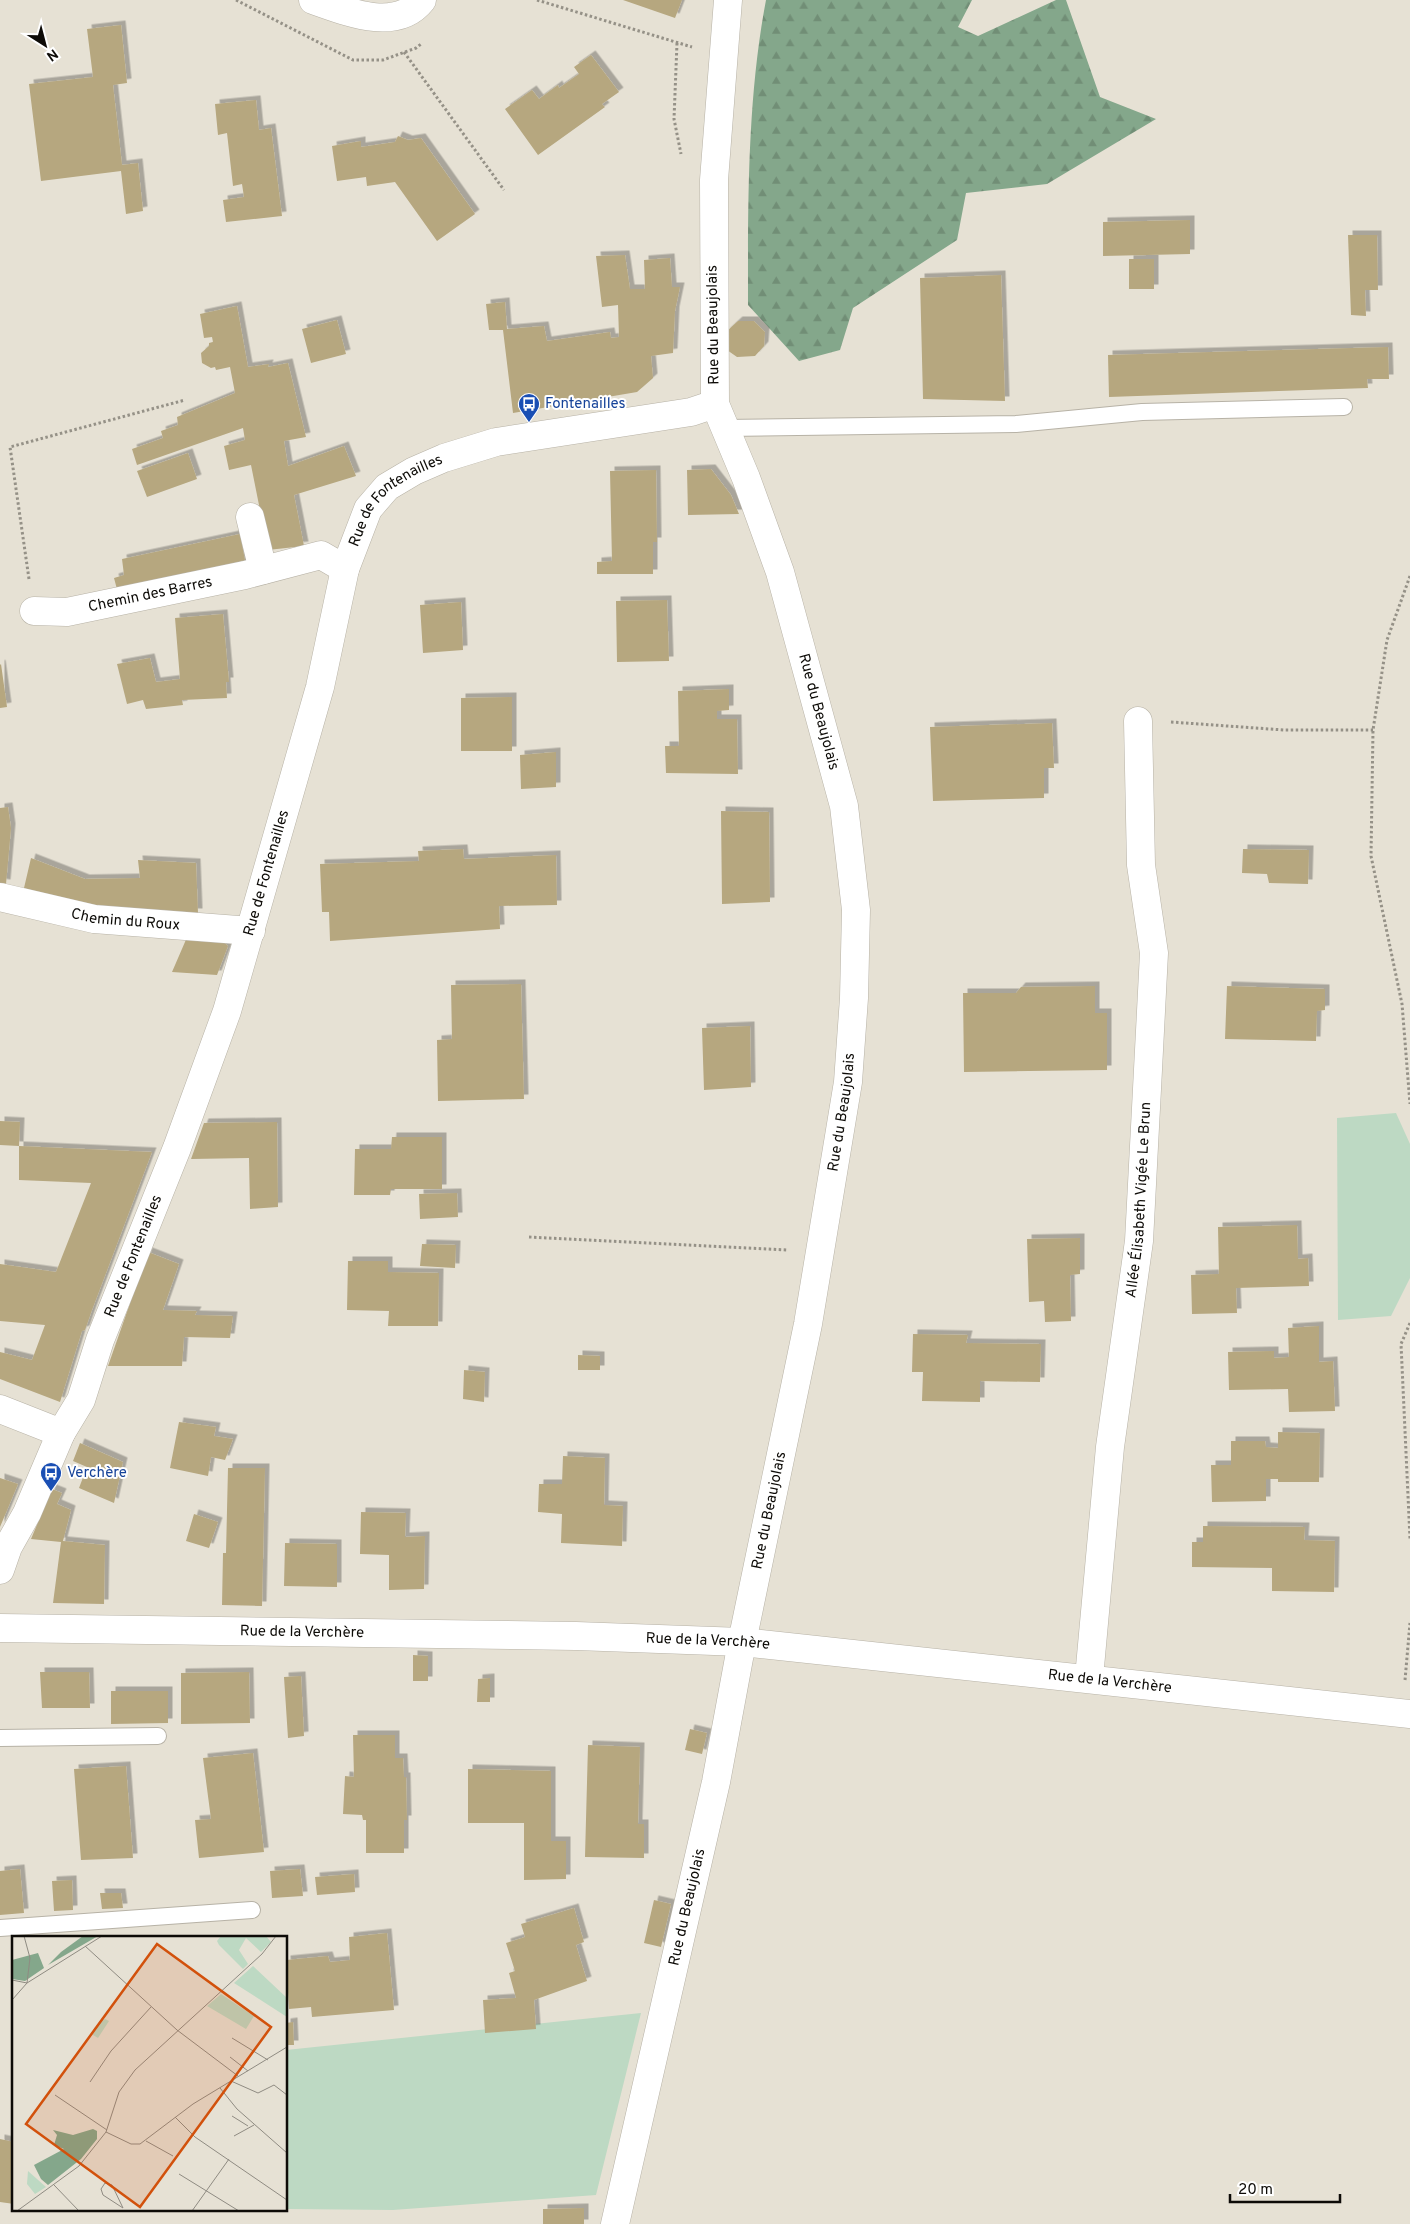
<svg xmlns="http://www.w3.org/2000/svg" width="1410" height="2224" viewBox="0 0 1410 2224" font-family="Overpass,sans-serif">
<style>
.green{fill:#bdd9c3}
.forest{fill:url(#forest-firs)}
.building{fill:#b6a77f;filter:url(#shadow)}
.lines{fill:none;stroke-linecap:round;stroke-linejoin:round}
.lane-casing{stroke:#b7b2a6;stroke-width:18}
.street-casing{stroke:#b7b2a6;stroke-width:29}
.path{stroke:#959187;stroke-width:3;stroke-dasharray:2.5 2.5;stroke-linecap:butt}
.lane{stroke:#fff;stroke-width:16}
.street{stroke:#fff;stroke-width:28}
.labels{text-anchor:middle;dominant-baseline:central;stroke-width:4;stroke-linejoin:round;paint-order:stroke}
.street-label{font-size:15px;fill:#0d0b07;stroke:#fff}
.transit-label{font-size:15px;fill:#164399;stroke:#fff;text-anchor:start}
.inset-road{fill:none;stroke:#8f8b82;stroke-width:1}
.view{fill:#d2510c;fill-opacity:0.15;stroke:#d2510c;stroke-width:2.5}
.inset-edge{fill:none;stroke:#0d0b07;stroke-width:2.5}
</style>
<defs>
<pattern id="forest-firs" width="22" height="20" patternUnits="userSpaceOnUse" patternTransform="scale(1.25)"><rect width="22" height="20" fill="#84a78b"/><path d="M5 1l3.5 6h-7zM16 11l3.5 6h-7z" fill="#718e76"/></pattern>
<filter id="shadow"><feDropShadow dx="4.5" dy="-4.5" stdDeviation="0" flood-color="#0004"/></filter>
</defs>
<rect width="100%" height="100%" fill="#e6e1d4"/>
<path class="green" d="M1396 1113 1410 1144V1278L1391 1316 1338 1320 1337 1118Z
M641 2013 596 2195 393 2210 286 2209V2050Z"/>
<path class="forest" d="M766 0H972L958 27 978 36 1056 0H1066L1100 97 1156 119 1047 184 966 193 957 240 853 308 840 350 799 361 748 305C748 204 747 100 766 0Z"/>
<path class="building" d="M623 0H682L675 18Z
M121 25 127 83 113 85 122 165 138 163 143 211 126 214 121 171 41 181 29 84 93 77 87 29Z
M591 55 619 92 602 104 605 107 538 155 505 109 532 90 539 99 558 85 559 88 579 74 574 67Z
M256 100 259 130 271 128 282 216 226 222 223 200 244 197 242 184 233 186 227 133 218 135 215 104Z
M398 136 408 140 421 138 475 214 437 241 395 182 367 186 366 177 337 181 332 146 361 141V147L395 142Z
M1190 220V254L1103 256V222Z
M1348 235H1377L1378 290H1365L1366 316 1351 315Z
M625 255 630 289H645L644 260 670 258 672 287H680L675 311 673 353 651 356 653 378 637 392 513 413 503 330H489L486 304 505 302 507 329 544 326 547 341 610 332 611 338 619 337 618 305 602 307 596 256Z
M1129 259H1154V289H1129Z
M1001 275 1005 401 923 399 920 278Z
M237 306 248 367 269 364 268 367 288 363 306 437 284 441 288 466 344 446 356 476 294 495 304 546 268 550 251 465 229 470 224 446 245 440 243 428 137 465 132 449 163 438 161 431 178 425 177 417 235 393 230 367 216 370 215 367 211 368 202 363 201 353 209 346V343L213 342 212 337 204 338 200 314Z
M337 320 346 354 311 363 302 329Z
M738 321H754L765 332 764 346 755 356 737 357 727 350 726 332Z
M1388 347 1389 379H1367L1368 388 1109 397 1108 355Z
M188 453 197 479 147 497 137 471Z
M711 469 731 495 739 514 688 515 687 470Z
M656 470 657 542H653V574H597V562L612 561 610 471Z
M240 534 246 566 118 593 114 578 124 575 122 559Z
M667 600 669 661 617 662 616 601Z
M461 602 463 650 423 653 420 605Z
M223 614 229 682H226L227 698 182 700 183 705 146 709 143 700 127 704 117 664 150 658 156 682 180 679 175 618Z
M1 664 7 707 0 708V665Z
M729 689V710L717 711V719H737L738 774 666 773 665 746H679L678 691Z
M512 697V751H461V698Z
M1052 723 1054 768H1044V798L933 801 930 727Z
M556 752V787L521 789 520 755Z
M8 807 11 828 6 884 0 883V808Z
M721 811 769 812 770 902 722 904Z
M463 849 464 859 556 855 557 905 499 906 500 929 330 941 329 912H322L320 864 419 861 418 851Z
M1243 849 1309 850 1308 884 1269 883 1267 874 1242 873Z
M31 858 85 879 140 878 138 860 196 863 198 913 85 910 40 895 24 888Z
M188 935 219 937 228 946 217 975 172 972Z
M521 984 524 1099 438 1101 437 1040 452 1039 451 985Z
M1095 986V1013H1107V1070L964 1072 963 993H1016L1021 987Z
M1227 986 1325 989V1010L1317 1011 1316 1041 1225 1039Z
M750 1026 751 1087 704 1090 702 1028Z
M0 1121 20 1122 19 1146 0 1145Z
M277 1122 278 1207 250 1209 249 1158 191 1159 204 1123Z
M392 1137H442V1189H391L390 1195H354L355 1149H391Z
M19 1146 152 1152 92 1310 85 1330 82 1331 60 1402 0 1379V1352L32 1360 45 1325 0 1321V1264L56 1272 91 1183 19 1180Z
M457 1193 458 1217 420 1219 419 1194Z
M1297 1225 1298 1259 1308 1258 1309 1286 1236 1288 1237 1313 1192 1314 1191 1275 1219 1274 1218 1227Z
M1080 1238V1274L1070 1275 1071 1321 1045 1322 1044 1301 1029 1302 1027 1239Z
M422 1244 456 1245 455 1268 420 1266Z
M148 1252 179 1264 163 1310 197 1311 195 1315 233 1316 230 1338 184 1337 182 1366H108Z
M348 1261H388V1272L439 1273 438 1326H388L389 1311 347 1310Z
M1319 1326V1362L1333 1361 1335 1411 1289 1412 1288 1389 1229 1390 1228 1352 1274 1351V1358L1289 1357 1288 1328Z
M913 1334 968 1335 966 1343 1041 1344 1040 1382 980 1381V1402L922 1401 923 1372H912Z
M578 1355 600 1356V1370H578Z
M464 1370 485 1372 484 1402 463 1399Z
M179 1422 216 1427 214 1436 233 1439 225 1460 211 1457 208 1476 170 1468Z
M1278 1432 1320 1433 1319 1482H1278V1479H1266V1501L1212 1502 1211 1465H1231V1441H1265L1266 1447 1278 1448Z
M80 1443 123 1462 114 1503 79 1488 87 1467 73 1461Z
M563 1456 605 1458 604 1505 623 1506 622 1546 561 1543 562 1514 538 1512 539 1484H562Z
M228 1468H265L262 1606 222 1605 223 1553H226Z
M0 1478 18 1484 0 1527Z
M52 1489 62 1493 57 1504 71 1510 63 1541 105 1545 104 1604 53 1603 61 1542 31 1539Z
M361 1512 406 1513 405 1537 425 1536 424 1589 389 1590V1555L360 1554Z
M194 1514 218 1522 209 1548 186 1541Z
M1203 1526 1305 1527 1304 1540 1335 1541 1334 1592 1272 1591V1568L1192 1567V1542H1203Z
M285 1543 337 1544V1587L284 1586Z
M413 1655 428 1656V1681H413Z
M40 1672H89L90 1708H42Z
M249 1672 250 1723 181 1724V1673Z
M301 1676 304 1736 288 1738 284 1677Z
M490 1678V1702H477L478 1679Z
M111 1691H168V1723L111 1724Z
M690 1729 707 1733 702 1754 685 1750Z
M353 1735H395V1758H403L404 1777H406L407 1820H404V1853H366V1820H363L362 1815 343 1814 345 1776 354 1777Z
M588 1745 640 1747 638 1824H644V1858L585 1857Z
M253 1753 264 1852 199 1858 195 1820 211 1819 203 1758Z
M126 1766 133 1858 81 1860 74 1769Z
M468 1769 551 1771V1841H566V1879L524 1880V1823H468Z
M20 1869 24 1913 0 1915V1871Z
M300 1869 303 1896 272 1898 270 1871Z
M354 1874 355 1892 317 1895 315 1877Z
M72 1880 73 1910 54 1911 52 1881Z
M100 1893H121L123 1908 102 1909Z
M654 1900 671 1904 661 1947 644 1943Z
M574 1908 584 1942 576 1945 587 1981 534 2000 536 2029 485 2033 483 2000 516 1998 509 1973 515 1971 506 1943 525 1937 521 1924Z
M387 1933 394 2010 312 2017 311 2007 289 2009 286 1960 328 1956 330 1962 350 1960 349 1937Z
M293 2022 294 2045H286V2023Z
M0 2139 14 2142V2204L0 2202Z
M584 2208V2224H543V2209Z"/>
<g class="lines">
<g class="lane-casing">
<path id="lane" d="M724 428 1016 424 1142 412 1344 407
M0 1738 158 1736
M0 1928 252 1910"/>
</g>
<g class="street-casing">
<g id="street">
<path d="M313 0C345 11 396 33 422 0"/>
<path d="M250 517 263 570"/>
<path id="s1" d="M34 611 67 612 245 575 321 555 345 569"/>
<path id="s2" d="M0 897 94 919 251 931"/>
<path d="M0 1409 61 1433"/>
<path id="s3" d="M0 1570 8 1547 27 1513 61 1433 81 1400 100 1340 177 1148 227 1011 320 687 345 569 368 509 387 487 414 471 444 458 496 442 691 412 715 404"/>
<path id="s4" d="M0 1628 576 1636 742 1642 1410 1714"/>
<path id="s5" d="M1089 1678 1110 1447 1139 1241 1147 1089 1154 953 1141 865 1138 721"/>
<path id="s6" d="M615 2224 716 1782 742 1642 808 1324 848 1082 854 998 856 910 844 806 780 572 746 478 715 404 714 180 728 0"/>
</g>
</g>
<path class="path" d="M236 0 353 60H383L416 48 421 44
M537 0 692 47
M677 43 674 119 681 154
M404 52 504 190
M1410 576 1387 640 1373 730 1371 856 1402 1004 1410 1104
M29 579 10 447 185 400
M1171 722 1284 730H1373
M529 1237 787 1250
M1410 1323 1401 1344 1410 1539
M1405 1680 1410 1623"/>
<use href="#lane" class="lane"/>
<use href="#street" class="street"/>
</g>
<defs>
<g id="bus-pin" transform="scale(1.125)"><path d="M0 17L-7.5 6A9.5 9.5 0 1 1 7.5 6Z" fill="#1a4fb4" stroke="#fff"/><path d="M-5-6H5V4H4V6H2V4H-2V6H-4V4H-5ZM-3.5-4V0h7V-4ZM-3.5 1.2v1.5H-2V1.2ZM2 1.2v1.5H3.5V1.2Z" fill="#fff"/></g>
</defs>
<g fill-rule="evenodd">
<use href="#bus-pin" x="529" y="404"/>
<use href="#bus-pin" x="51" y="1473"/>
</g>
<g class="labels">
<g class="street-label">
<text transform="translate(714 325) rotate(-91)">Rue du Beaujolais</text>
<text stroke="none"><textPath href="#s3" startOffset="1152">Rue de Fontenailles</textPath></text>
<text stroke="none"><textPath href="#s1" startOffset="118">Chemin des Barres</textPath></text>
<text transform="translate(818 712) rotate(75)">Rue du Beaujolais</text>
<text stroke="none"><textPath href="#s3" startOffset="748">Rue de Fontenailles</textPath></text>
<text stroke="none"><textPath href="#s2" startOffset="128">Chemin du Roux</textPath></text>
<text stroke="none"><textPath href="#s6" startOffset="1135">Rue du Beaujolais</textPath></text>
<text stroke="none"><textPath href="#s5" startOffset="481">Allée Élisabeth Vigée Le Brun</textPath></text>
<text stroke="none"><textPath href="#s3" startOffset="342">Rue de Fontenailles</textPath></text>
<text stroke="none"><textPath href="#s6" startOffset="730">Rue du Beaujolais</textPath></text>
<text stroke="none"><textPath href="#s4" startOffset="302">Rue de la Verchère</textPath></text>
<text stroke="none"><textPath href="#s4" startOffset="708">Rue de la Verchère</textPath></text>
<text stroke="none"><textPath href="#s4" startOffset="1112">Rue de la Verchère</textPath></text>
<text stroke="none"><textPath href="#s6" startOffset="325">Rue du Beaujolais</textPath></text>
</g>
<g class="transit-label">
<text x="545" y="404">Fontenailles</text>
<text x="67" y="1473">Verchère</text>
</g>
</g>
<g transform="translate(12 1936)">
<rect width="275" height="275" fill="#e6e1d4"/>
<path d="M209 0H254L259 6 249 16 234 2 227 14 236 28 231 33 207 9 205 5ZM241 30 275 62V81L222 47ZM209 58 242 80 234 93 195 70ZM93 83 97 85 86 102 81 99 82 92ZM16 235 34 251 23 258 15 248Z" fill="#bdd9c3"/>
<path d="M71 0H86L36 29 49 16ZM26 17 32 32 13 45 0 43V24ZM81 193 85 195V203L69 223 36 249 29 243 22 229 52 213 42 209 45 199 41 194 61 199Z" fill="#84a78b"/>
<path class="inset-road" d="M73 10 165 94 226 140M0 44 15 47 90 0M0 64 15 47 18 22 12 0M220 102 256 124M218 121 236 135M219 145 246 157 262 149 275 159M78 146 99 115 139 71M208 152 225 173 275 217M43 159 95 194M220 180 236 190M163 181 183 201 275 264M94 196 119 208H128L181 168 275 111M222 200 242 189M134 205 161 220M167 238 227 275M93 247 100 249 111 272 91 259 89 253ZM42 249 67 275M5 275 67 230 94 196 107 156 123 134 250 18 264 0M180 275 217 223"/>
<path class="view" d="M145 8 259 91 128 271 14 188Z"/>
<rect width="275" height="275" class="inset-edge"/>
</g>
<g transform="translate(45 45) rotate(144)" stroke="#ffffff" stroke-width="4" paint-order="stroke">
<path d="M0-4L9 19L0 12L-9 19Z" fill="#0d0b07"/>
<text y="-8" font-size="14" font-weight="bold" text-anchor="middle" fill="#0d0b07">N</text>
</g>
<path d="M1230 2194v8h110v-8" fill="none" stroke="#0d0b07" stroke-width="2.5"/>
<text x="1238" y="2194" font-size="15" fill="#0d0b07" stroke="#ffffff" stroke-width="4" paint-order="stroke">20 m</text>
</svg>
